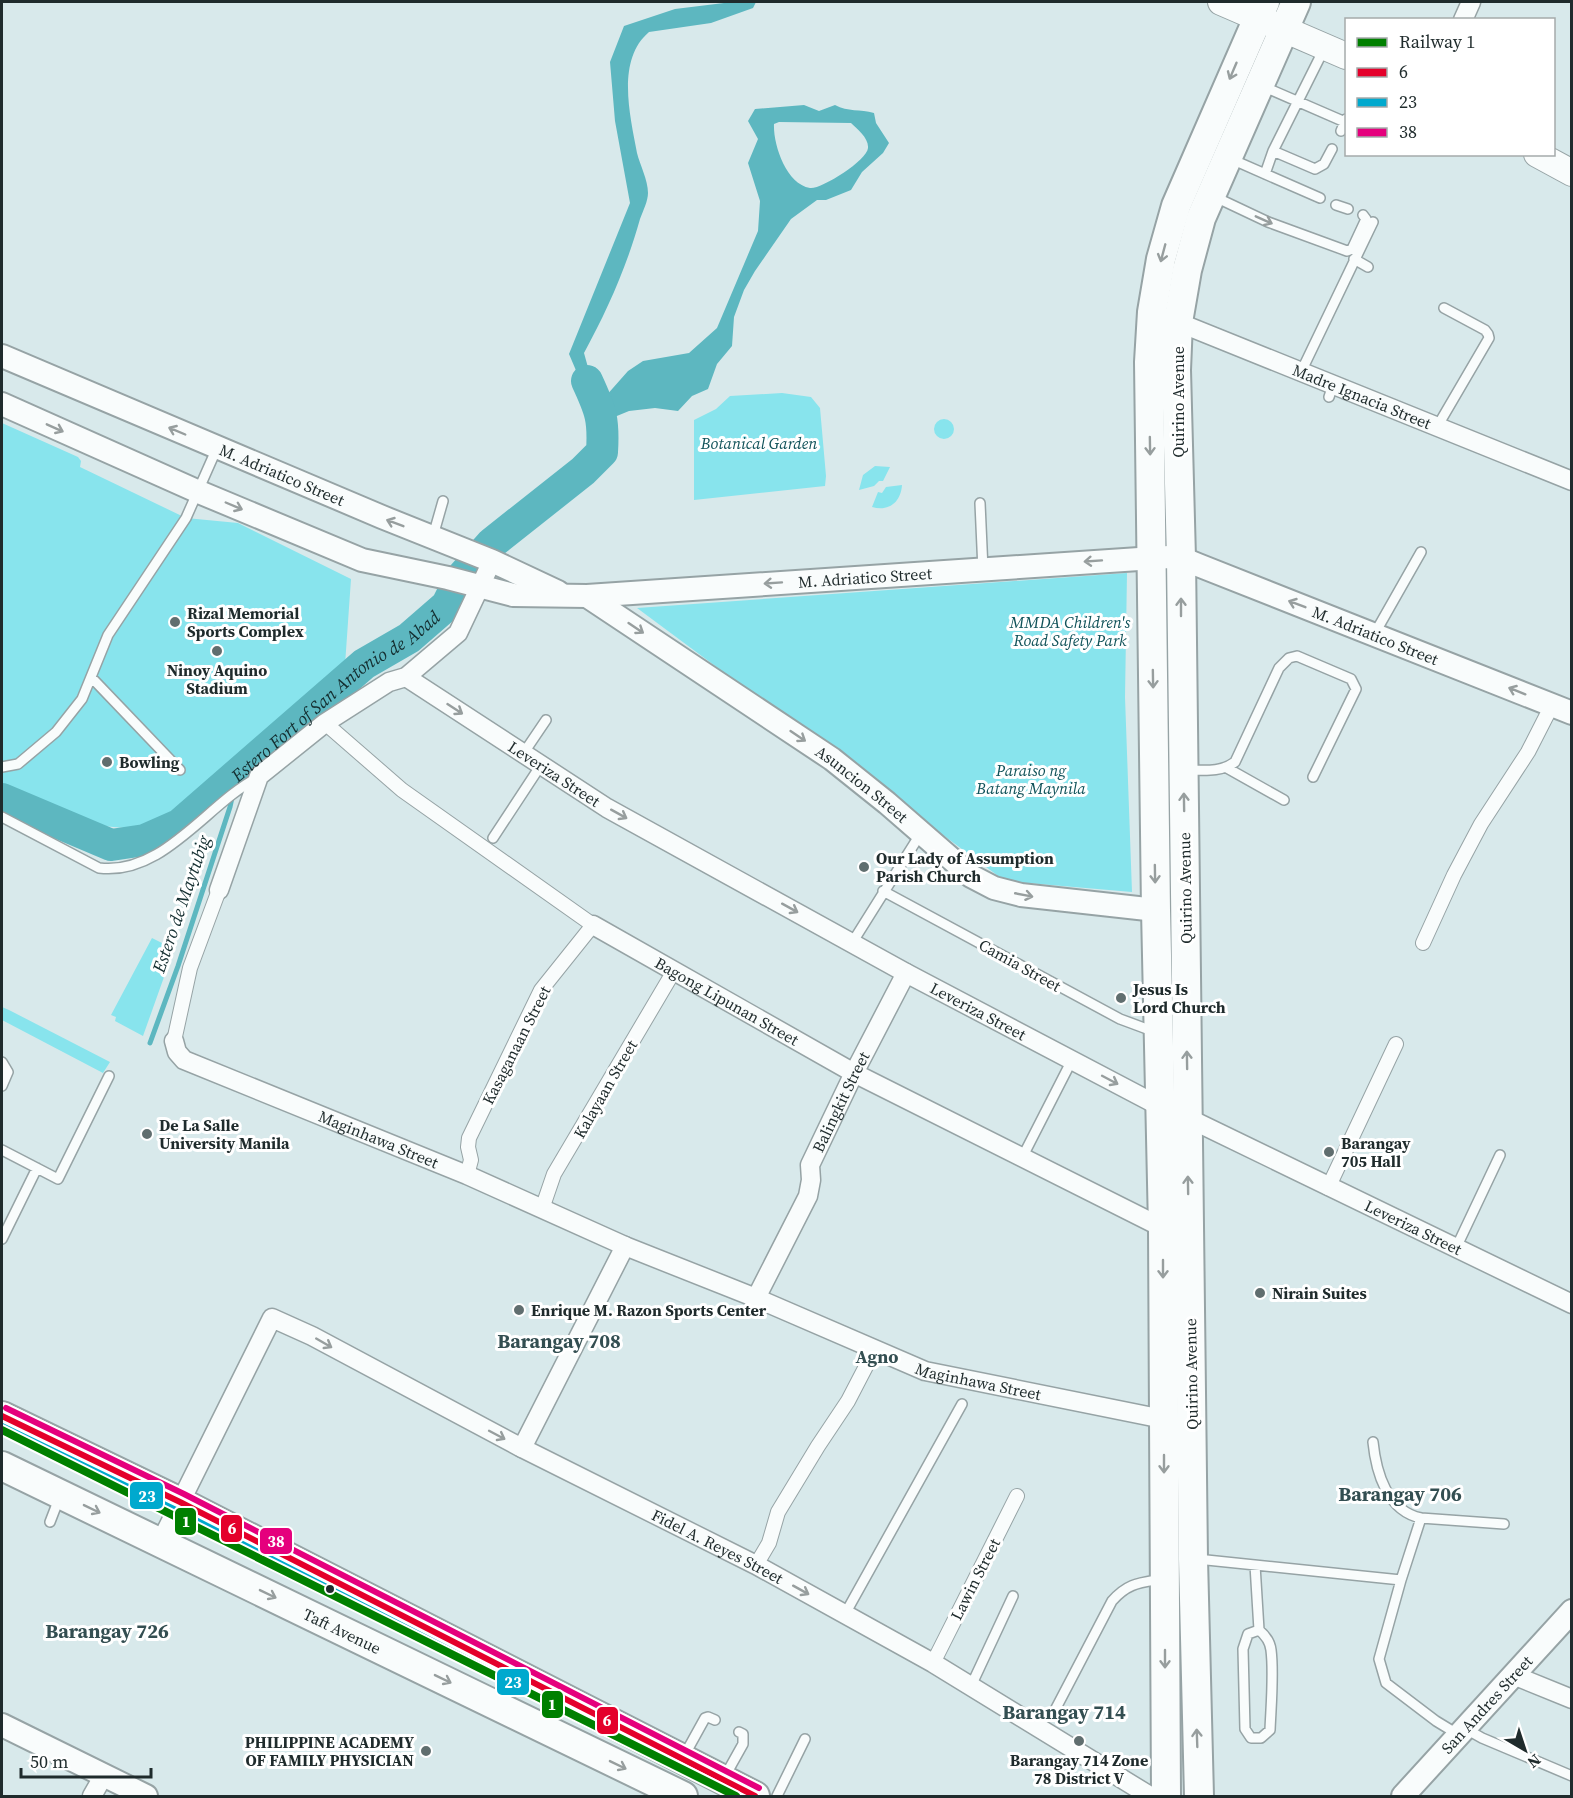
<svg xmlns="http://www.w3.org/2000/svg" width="1573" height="1798" viewBox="0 0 1573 1798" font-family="'Source Serif 4',serif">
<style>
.green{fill:#88e4ed}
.water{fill:#5db7c0;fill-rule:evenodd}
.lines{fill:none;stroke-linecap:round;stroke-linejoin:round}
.stream{stroke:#5db7c0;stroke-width:5}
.river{stroke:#5db7c0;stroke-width:32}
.service-casing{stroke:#96a3a5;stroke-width:12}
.pedestrian-casing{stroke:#96a3a5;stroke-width:16}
.minor-casing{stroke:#96a3a5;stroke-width:21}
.tertiary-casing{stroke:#96a3a5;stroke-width:26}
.secondary-casing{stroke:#96a3a5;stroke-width:28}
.primary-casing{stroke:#96a3a5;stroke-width:32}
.service{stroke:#f9fcfc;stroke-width:9}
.pedestrian{stroke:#f9fcfc;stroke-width:14}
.minor{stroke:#f9fcfc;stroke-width:18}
.tertiary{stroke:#f9fcfc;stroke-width:22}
.secondary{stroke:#f9fcfc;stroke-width:26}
.primary{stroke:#f9fcfc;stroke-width:28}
.bus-1-casing{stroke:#fff;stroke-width:10}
.bus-2-casing{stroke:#fff;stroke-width:10}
.bus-3-casing{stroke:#fff;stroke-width:10}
.bus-1{stroke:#e4002b;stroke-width:6}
.bus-2{stroke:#00a9ce;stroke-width:6}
.bus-3{stroke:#e5007d;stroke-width:6}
.rail-1-casing{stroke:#fff;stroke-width:12}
.rail-1{stroke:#008000;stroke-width:8}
.oneway{stroke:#979e9e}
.poi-dot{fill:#606e6f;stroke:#fff;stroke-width:2}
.bus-dot{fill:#1f2b2c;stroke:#fff;stroke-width:2}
.labels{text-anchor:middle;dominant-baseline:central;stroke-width:6;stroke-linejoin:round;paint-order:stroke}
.street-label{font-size:16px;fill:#1f2b2c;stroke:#fff}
.park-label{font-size:16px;font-style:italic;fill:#105259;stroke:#fff}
.poi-label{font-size:16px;font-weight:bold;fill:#1f2b2c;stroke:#fff;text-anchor:start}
.water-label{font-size:18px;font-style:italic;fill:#142e30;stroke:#fff}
.neighbourhood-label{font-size:18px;font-weight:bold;fill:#334e51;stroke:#fff}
.quarter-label{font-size:20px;font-weight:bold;fill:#334e51;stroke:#fff}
.line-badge{stroke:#fff;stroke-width:2}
.badge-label{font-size:16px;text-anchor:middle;font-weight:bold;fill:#fff}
</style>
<rect width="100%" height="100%" fill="#d8e9eb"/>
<path class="green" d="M782 393 811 397 820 408 826 476 825 486 694 500V420L716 409 730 396Z
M934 429a10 10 0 1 1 20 0a10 10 0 1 1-20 0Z
M2 423 78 457 81 461 80 467 186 518 238 523 351 579 345 665 176 812 137 829 102 826 2 792Z
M875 466 890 467 883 481H879L874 486 859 490 863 475Z
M902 485C901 502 889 512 872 507L878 492 882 493 886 487Z
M1127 573 1125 697 1132 892 1005 881 637 608Z
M152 938 174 949 143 1036 115 1021 116 1017 111 1015Z
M2 1007 9 1010 110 1062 103 1073 2 1020Z"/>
<path class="water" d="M732 2H756L753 8 711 23 649 32C616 60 630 115 637 153 640 165 648 180 648 193 648 201 643 211 640 219 627 266 607 311 584 353L589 371 605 397 628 371 643 361 689 353 717 328 758 231 760 201 748 163 758 139 748 121 755 109 804 105 819 111 835 105C848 112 860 109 874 113L876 123 889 143 883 153 862 172 851 190 826 200H817L791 219 755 271 744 290 734 317 732 346 717 364 708 389 692 396 678 411 655 408 629 411 595 425 589 401 569 354 630 203 615 121 610 62 624 26 675 9ZM779 122 851 123C857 129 869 138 868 148 867 161 820 190 810 188 786 184 773 144 774 124Z"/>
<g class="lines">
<path class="stream" d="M150 1043 178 966 230 807 237 774"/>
<path class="river" id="s1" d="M2 799 111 845 145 840 179 825 364 664 409 638 447 605 460 579 492 543 583 471 602 452C604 420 601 411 587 381"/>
<g class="service-casing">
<path id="service" d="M1262 86 1345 122
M1341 131 1346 119
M1273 151 1324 49
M1231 159 1320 198
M1265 174 1273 151 1315 169 1324 164 1332 149
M1213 196 1268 222 1347 251 1352 249 1366 219 1363 215
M1336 205 1348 209
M1354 259 1368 267
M1301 372 1373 222
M1329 397 1333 385
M1437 427 1489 338 1488 334 1485 330 1444 308
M980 503 983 570
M433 536 443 501
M1375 633 1421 552
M91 677 180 770
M523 754 546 720
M2 767 18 764 56 732 82 699 108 635 186 518 217 448
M1227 768 1284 800
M1186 770C1203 770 1220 773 1235 762L1279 668 1289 658 1297 656 1351 679 1356 689 1313 777
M2 817 99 868C163 876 207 804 257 778
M493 838 541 765
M883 891 1120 1019 1155 1032
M852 943 921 833
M2 1062 8 1072 2 1086
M2 1150 58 1179 109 1076
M1025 1152 1072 1060
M2 1239 37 1168
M1456 1248 1500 1155
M1373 1442C1376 1472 1387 1511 1421 1518
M50 1522 60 1496
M1197 1559 1401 1580
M1255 1565 1259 1630
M845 1614 962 1404
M1259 1630C1265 1635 1270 1641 1271 1650 1274 1673 1271 1706 1270 1730L1261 1738H1251L1245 1729 1243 1649 1248 1634Z
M971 1686 1013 1596
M1054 1712 1112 1601C1128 1583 1139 1583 1162 1579
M1466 1729 1482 1738 1572 1776
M1459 1735 1436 1721 1386 1683 1379 1659 1401 1580 1421 1518 1504 1524
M684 1756 705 1718 708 1717 715 1720
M724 1778 743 1744V1734L739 1732
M777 1796 805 1739"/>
</g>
<g class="pedestrian-casing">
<path id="pedestrian" d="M325 723 402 790 593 925 541 990 469 1138 468 1147 471 1160 467 1175
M1423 943 1454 875 1481 824 1528 752 1552 705
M174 1041 190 968 219 890
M1328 1188 1396 1044
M542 1209 554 1174 674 971
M756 1565 769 1543 778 1512 818 1446 848 1401 875 1349
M933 1663 1017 1496"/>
</g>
<g class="minor-casing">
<g id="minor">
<path d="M1463 20 1471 2"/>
<path id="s2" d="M1170 319 1572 481"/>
<path id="s3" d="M406 677 607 808 906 973 1159 1106 1188 1118 1572 1304"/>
<path d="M219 890 259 776 325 723 389 682 406 677 458 633 492 561"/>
<path id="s4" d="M593 925 854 1073 1163 1228"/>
<path id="s5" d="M174 1041 177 1052 184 1060 467 1175 625 1246 756 1298 925 1371 1163 1419"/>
<path id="s6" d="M756 1298 808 1196 811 1180 810 1165 854 1073 906 973"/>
<path d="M522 1448 625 1246"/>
<path id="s7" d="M160 1543 272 1318 312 1336 520 1447 756 1565 933 1663 1150 1796"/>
<path d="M1513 1675 1572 1699"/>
<path d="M92 1796 104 1775"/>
</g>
</g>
<g class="tertiary-casing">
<g id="tertiary">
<path id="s8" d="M2 356 382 517 492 561 558 592"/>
<path id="s9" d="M2 404 199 492 362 560 448 578 513 595 587 596 1169 557 1181 558 1198 565 1572 713"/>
<path id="s10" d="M587 596 832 759 887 803 971 876 994 888 1021 895 1156 910"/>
<path d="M2 1725 146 1796"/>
<path id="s11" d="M1403 1796 1572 1611"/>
</g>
</g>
<g class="secondary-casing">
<path id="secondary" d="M1221 2 1346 56
M1537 154 1572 173"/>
</g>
<g class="primary-casing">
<g id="primary">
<path d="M2 1416 180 1502 755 1796"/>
<path id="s12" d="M2 1466 683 1796"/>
<path d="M1166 1796 1163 1228 1156 910 1149 362 1152 312 1161 259 1176 206 1265 2"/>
<path d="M1199 1796 1193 1559 1181 558 1176 370 1178 322 1187 270 1201 218 1296 2"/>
</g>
</g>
<use href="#service" class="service"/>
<use href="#pedestrian" class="pedestrian"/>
<use href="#minor" class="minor"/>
<use href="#tertiary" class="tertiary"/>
<use href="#secondary" class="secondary"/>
<use href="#primary" class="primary"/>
<g class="bus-1-casing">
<path id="bus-1" d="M2 1416 180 1502 755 1796"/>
</g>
<g class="bus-2-casing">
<path id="bus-2" d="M2 1426 176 1510 736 1796"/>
</g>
<g class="bus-3-casing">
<path id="bus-3" d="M6 1408 184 1494 759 1788"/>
</g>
<use href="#bus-1" class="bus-1"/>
<use href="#bus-2" class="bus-2"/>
<use href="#bus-3" class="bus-3"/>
<g class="rail-1-casing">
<path id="rail-1" d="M2 1430 736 1796"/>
</g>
<use href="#rail-1" class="rail-1"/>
</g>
<defs><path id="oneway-shaft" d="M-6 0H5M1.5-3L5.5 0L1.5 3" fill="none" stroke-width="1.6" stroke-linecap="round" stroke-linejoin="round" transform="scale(1.5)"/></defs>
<g class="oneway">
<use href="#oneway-shaft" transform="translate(1233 71) rotate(113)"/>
<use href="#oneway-shaft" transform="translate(1264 220) rotate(24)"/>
<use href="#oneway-shaft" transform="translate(1163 253) rotate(105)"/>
<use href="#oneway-shaft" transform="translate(55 428) rotate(24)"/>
<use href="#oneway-shaft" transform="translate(177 431) rotate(-157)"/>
<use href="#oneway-shaft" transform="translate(1150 446) rotate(89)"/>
<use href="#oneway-shaft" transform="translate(234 506) rotate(23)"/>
<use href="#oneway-shaft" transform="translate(395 523) rotate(-159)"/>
<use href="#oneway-shaft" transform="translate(1093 561) rotate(176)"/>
<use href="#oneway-shaft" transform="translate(773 583) rotate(176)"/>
<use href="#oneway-shaft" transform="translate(1297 604) rotate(-159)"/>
<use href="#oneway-shaft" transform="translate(1181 607) rotate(-90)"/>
<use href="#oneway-shaft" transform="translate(636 628) rotate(34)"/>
<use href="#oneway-shaft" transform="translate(1153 679) rotate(89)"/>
<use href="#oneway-shaft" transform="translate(1517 691) rotate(-158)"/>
<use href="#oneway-shaft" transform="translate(455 709) rotate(33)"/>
<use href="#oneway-shaft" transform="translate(798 736) rotate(34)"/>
<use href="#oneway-shaft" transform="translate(1184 802) rotate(-91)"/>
<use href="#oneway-shaft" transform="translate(619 814) rotate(29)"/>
<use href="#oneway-shaft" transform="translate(1155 874) rotate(89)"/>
<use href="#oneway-shaft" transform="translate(1024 895) rotate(11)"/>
<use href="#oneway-shaft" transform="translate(790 908) rotate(29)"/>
<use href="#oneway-shaft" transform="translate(1187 1060) rotate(-91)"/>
<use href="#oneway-shaft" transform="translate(1110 1080) rotate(28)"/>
<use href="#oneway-shaft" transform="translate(1188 1185) rotate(-91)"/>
<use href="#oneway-shaft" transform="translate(1163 1269) rotate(90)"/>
<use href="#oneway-shaft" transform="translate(324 1343) rotate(30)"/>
<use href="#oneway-shaft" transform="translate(497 1435) rotate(28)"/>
<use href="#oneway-shaft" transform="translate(1164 1464) rotate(90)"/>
<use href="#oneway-shaft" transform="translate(92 1509) rotate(26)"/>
<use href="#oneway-shaft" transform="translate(801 1590) rotate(29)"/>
<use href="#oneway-shaft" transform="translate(268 1594) rotate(26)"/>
<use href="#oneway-shaft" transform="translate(1165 1659) rotate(90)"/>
<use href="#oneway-shaft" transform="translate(443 1679) rotate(26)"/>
<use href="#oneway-shaft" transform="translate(1197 1738) rotate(-92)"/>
<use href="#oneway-shaft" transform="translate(618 1765) rotate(26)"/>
</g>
<g class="poi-dot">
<circle cx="175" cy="622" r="6"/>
<circle cx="217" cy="651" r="6"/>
<circle cx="107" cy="762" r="6"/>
<circle cx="864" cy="867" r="6"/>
<circle cx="1121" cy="998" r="6"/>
<circle cx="147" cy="1134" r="6"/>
<circle cx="1329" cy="1152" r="6"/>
<circle cx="1260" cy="1293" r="6"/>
<circle cx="519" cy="1310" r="6"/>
<circle cx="1079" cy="1741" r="6"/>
<circle cx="426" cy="1751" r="6"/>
</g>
<circle class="bus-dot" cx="330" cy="1589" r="5"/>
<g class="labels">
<g class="street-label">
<text stroke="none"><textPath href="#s2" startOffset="207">Madre Ignacia Street</textPath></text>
<text transform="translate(1178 402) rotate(-90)">Quirino Avenue</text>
<text stroke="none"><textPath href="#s8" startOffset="304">M. Adriatico Street</textPath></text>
<text stroke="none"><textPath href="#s9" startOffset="900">M. Adriatico Street</textPath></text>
<text stroke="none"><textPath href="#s9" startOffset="1426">M. Adriatico Street</textPath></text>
<text stroke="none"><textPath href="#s3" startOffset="177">Leveriza Street</textPath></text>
<text stroke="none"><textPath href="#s10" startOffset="333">Asuncion Street</textPath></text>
<text transform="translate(1185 888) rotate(-91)">Quirino Avenue</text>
<text transform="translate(1020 965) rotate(29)">Camia Street</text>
<text stroke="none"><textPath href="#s4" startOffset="154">Bagong Lipunan Street</textPath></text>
<text stroke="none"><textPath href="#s3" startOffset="663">Leveriza Street</textPath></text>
<text transform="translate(516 1045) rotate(-63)">Kasaganaan Street</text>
<text transform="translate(605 1089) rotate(-60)">Kalayaan Street</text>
<text stroke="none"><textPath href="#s6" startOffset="216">Balingkit Street</textPath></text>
<text stroke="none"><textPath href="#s5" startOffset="232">Maginhawa Street</textPath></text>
<text stroke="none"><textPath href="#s3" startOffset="1149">Leveriza Street</textPath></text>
<text transform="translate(1191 1374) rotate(-91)">Quirino Avenue</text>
<text stroke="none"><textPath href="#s5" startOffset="880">Maginhawa Street</textPath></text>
<text stroke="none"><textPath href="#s7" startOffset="752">Fidel A. Reyes Street</textPath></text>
<text transform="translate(975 1579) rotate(-63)">Lawin Street</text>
<text stroke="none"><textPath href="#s12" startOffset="378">Taft Avenue</textPath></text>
<text stroke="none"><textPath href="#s11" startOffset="124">San Andres Street</textPath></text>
</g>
<g class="park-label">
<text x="759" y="443">Botanical Garden</text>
<text x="1070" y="622">MMDA Children's<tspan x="1070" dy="18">Road Safety Park</tspan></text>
<text x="1031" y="770">Paraiso ng<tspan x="1031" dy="18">Batang Maynila</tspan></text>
</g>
<g class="poi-label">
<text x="187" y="613">Rizal Memorial<tspan x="187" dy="18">Sports Complex</tspan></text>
<text x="217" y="670" text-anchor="middle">Ninoy Aquino<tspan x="217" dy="18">Stadium</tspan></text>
<text x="119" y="762">Bowling</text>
<text x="876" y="858">Our Lady of Assumption<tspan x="876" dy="18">Parish Church</tspan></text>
<text x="1133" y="989">Jesus Is<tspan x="1133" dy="18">Lord Church</tspan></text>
<text x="159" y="1125">De La Salle<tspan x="159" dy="18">University Manila</tspan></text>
<text x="1341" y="1143">Barangay<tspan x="1341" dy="18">705 Hall</tspan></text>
<text x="1272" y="1293">Nirain Suites</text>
<text x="531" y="1310">Enrique M. Razon Sports Center</text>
<text x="414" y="1742" text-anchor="end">PHILIPPINE ACADEMY<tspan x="414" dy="18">OF FAMILY PHYSICIAN</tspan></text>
<text x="1079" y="1760" text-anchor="middle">Barangay 714 Zone<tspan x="1079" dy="18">78 District V</tspan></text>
</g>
<g class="water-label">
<text stroke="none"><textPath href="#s1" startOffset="393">Estero Fort of San Antonio de Abad</textPath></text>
<text transform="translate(181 904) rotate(-71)">Estero de Maytubig</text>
</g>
<g class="neighbourhood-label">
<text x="877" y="1356">Agno</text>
</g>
<g class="quarter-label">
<text x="559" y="1341">Barangay 708</text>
<text x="1400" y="1494">Barangay 706</text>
<text x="107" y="1631">Barangay 726</text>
<text x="1064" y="1712">Barangay 714</text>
</g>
</g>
<g class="line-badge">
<rect x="129" y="1481" width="35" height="29" rx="6" fill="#00a9ce"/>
<rect x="174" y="1507" width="23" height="29" rx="6" fill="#008000"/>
<rect x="220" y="1514" width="23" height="29" rx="6" fill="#e4002b"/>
<rect x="259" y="1527" width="34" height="28" rx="6" fill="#e5007d"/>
<rect x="496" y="1668" width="34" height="28" rx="6" fill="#00a9ce"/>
<rect x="541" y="1690" width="23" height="29" rx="6" fill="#008000"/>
<rect x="596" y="1706" width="23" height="29" rx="6" fill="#e4002b"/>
</g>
<g class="badge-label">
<text x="147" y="1502">23</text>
<text x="186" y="1527">1</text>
<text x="232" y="1534">6</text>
<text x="276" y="1547">38</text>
<text x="513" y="1688">23</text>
<text x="552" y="1710">1</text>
<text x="607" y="1726">6</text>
</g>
<rect width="1573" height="1798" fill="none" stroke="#1f2b2c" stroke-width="6"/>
<rect x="1345" y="18" width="210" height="138" fill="#ffffff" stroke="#a5aaab" stroke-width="1.5"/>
<rect x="1357" y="38" width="30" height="9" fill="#008000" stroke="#a5aaab" stroke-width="1.5"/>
<text x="1399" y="48" font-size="18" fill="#1f2b2c">Railway 1</text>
<rect x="1357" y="68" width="30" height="9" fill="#e4002b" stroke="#a5aaab" stroke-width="1.5"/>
<text x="1399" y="78" font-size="18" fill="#1f2b2c">6</text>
<rect x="1357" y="98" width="30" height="9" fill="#00a9ce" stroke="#a5aaab" stroke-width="1.5"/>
<text x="1399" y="108" font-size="18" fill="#1f2b2c">23</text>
<rect x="1357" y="128" width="30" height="9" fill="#e5007d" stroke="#a5aaab" stroke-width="1.5"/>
<text x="1399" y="138" font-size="18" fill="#1f2b2c">38</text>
<g transform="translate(1525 1750) rotate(141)" stroke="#ffffff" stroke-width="4.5" paint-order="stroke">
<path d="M0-4.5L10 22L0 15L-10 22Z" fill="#1f2b2c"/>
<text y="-9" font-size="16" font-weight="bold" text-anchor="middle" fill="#1f2b2c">N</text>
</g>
<path d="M21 1768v9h130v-9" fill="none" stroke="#1f2b2c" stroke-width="3"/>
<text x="30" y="1768" font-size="18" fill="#1f2b2c" stroke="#ffffff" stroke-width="4.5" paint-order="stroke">50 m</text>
</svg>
